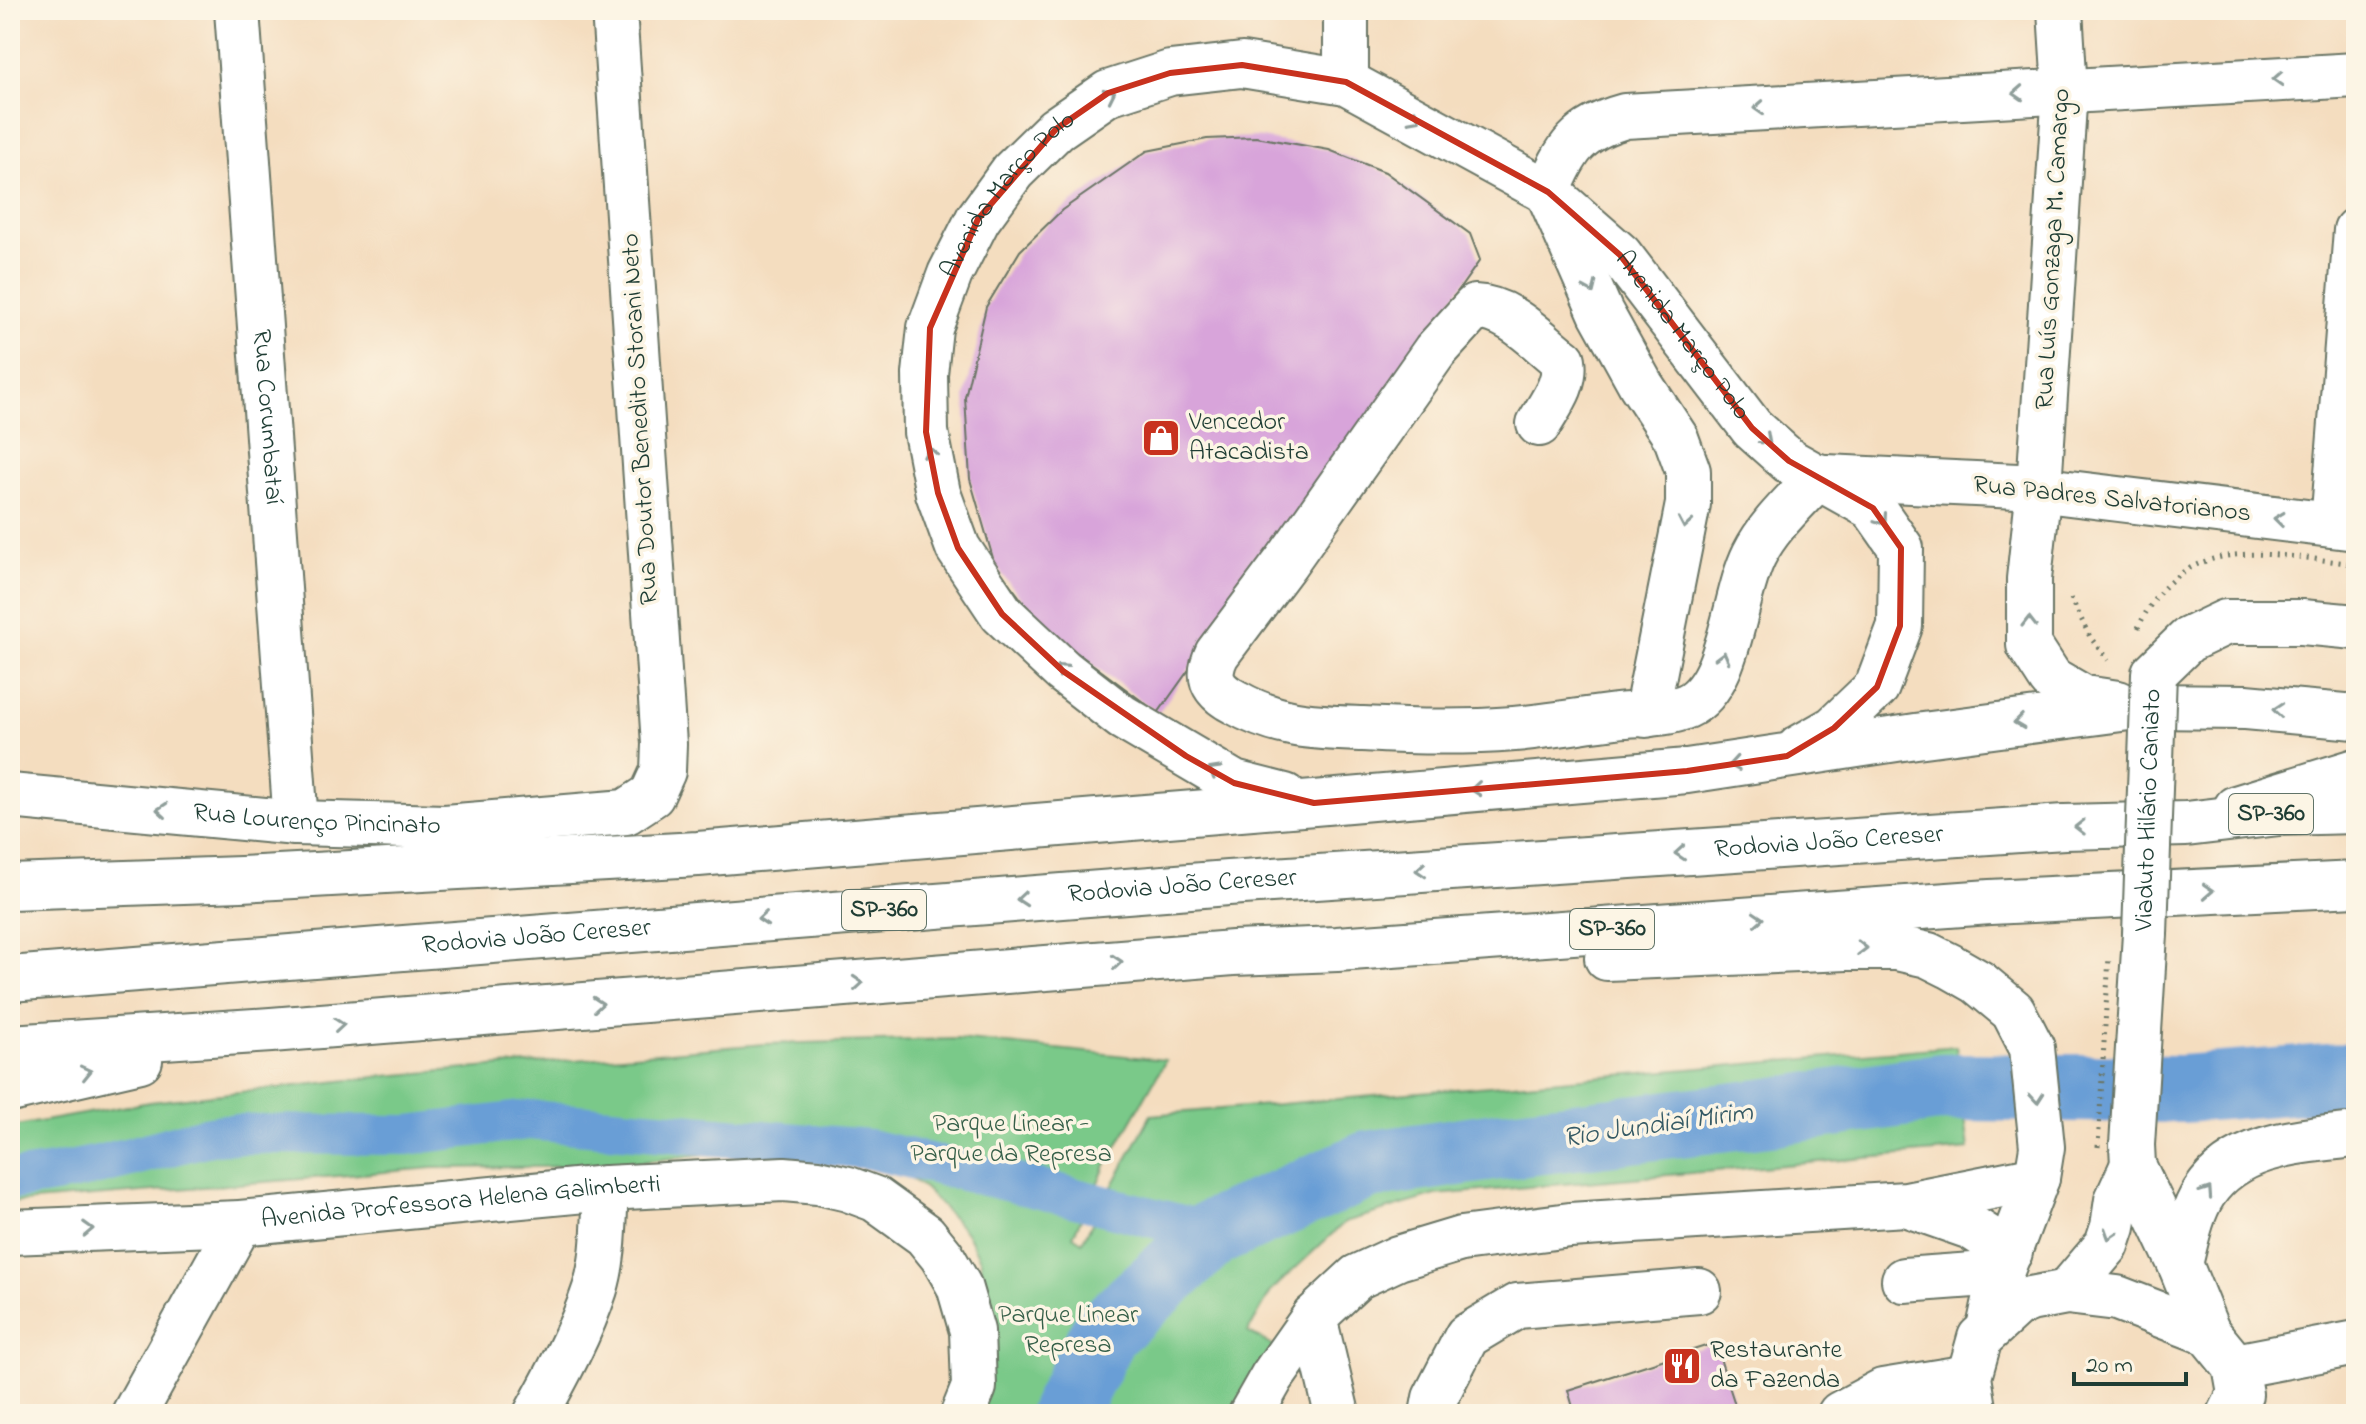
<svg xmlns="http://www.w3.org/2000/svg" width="2366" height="1424" viewBox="0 0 2366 1424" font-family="'Indie Flower',sans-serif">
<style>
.green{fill:#7ac989;stroke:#4c835e;stroke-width:2}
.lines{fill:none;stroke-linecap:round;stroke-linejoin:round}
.canal{stroke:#699ed6;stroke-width:40}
.river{stroke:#699ed6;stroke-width:68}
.building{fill:#d8a4da}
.minor-casing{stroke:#6a7565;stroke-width:48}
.major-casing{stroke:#6a7565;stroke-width:48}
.highway-casing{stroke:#6a7565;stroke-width:48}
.path{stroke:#6a7565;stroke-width:5;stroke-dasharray:2 6;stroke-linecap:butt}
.minor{stroke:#fff;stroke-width:44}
.major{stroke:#fff;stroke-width:44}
.highway{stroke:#fff;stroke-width:44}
.minor-bridge-casing{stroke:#6a7565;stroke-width:48;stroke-linecap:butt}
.path-bridge{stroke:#6a7565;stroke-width:5;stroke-dasharray:2 6;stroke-linecap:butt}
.minor-bridge{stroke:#fff;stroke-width:44}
.oneway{stroke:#8f9e9a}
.marked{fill:none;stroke:#c8321e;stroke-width:6;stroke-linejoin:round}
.labels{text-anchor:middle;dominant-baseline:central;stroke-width:7;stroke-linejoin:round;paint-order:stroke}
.shield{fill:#fcf5e5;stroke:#617469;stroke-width:2}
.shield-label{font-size:24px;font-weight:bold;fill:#1f3d34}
.street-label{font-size:26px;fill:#1f3d34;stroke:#fcf5e5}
.poi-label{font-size:26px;fill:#1f3d34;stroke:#fcf5e5;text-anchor:start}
.park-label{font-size:26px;fill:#366049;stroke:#fcf5e5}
.water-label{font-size:28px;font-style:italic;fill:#355a65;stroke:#fcf5e5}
</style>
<rect width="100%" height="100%" fill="#fcf5e5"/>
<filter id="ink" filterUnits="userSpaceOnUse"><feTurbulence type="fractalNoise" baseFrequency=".0125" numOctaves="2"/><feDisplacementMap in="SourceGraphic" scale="16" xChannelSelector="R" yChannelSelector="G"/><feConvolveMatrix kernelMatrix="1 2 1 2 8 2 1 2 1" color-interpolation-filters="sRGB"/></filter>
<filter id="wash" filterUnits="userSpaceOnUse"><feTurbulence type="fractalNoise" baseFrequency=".006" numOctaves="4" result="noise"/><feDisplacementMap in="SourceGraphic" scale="32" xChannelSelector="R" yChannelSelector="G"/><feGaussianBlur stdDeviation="1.8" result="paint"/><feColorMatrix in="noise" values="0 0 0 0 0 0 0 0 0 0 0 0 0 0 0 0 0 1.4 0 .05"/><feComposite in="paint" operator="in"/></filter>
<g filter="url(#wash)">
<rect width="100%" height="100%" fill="#f4ddbf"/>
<path class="green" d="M957 1039 1166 1060 1105 1167 1073 1236 1082 1242 1151 1115 1956 1046 1969 1149 1436 1195 1345 1222 1272 1290 1248 1332 1276 1348 1238 1414H957L985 1363 981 1261 966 1232 925 1189 901 1171 855 1159 745 1149 610 1166 433 1168 10 1203V1127L150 1102 385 1076 764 1044Z"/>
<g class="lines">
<path class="canal" d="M10 1180C62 1175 113 1162 164 1148 186 1142 202 1136 225 1134L408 1135 529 1120 869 1149 1044 1190 1213 1233"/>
<path class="river" d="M1063 1414 1104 1332 1213 1233 1368 1165 1518 1143 1785 1110 1943 1087 2182 1089 2356 1076"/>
</g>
<g id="blocks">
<path class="building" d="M1256 137 1329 150 1385 172 1470 234 1480 260 1158 713 1064 643 1028 608 995 565 970 479 965 397 986 307 1020 251 1062 210 1147 151 1207 139Z
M1715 1343 1738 1414H1575L1568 1390Z"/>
</g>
</g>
<g filter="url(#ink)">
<use href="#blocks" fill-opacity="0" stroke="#6a7565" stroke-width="2"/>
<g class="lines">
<g class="minor-casing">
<g id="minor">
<path id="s1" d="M237 10 296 823"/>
<path d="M1539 424C1551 403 1567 384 1563 360 1537 340 1510 308 1475 307L1435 351 1286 562 1217 654C1206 677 1212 690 1235 702 1279 727 1314 727 1363 729 1413 732 1464 733 1514 729 1548 726 1582 720 1616 716 1640 713 1664 716 1687 706 1731 686 1733 597 1754 555 1769 525 1796 501 1819 476"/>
<path d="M2039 487 2053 491 2356 528"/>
<path d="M2333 525 2356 230"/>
<path d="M1646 715 1688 504V471L1676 438 1641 385 1601 313 1548 192C1566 148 1578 129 1625 116L2356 75"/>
<path id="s2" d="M10 796 296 823 445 827 626 812 652 795 663 771 664 744 614 10"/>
<path d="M2145 934 2132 1145 2133 1165 2180 1264 2208 1333"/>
<path d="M1908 1205 1971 1227 2010 1252"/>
<path id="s3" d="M10 1232 240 1223 606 1188 784 1179 818 1182 848 1189 875 1199 925 1235 942 1256 959 1286 972 1331 974 1387 963 1414"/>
<path d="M1904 1280 2001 1273"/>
<path d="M2067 1292 2107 1245 2113 1227 2117 1200 2133 1165"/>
<path d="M1314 1317 1337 1414"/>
<path d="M2235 1366 2356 1343"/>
<path d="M134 1414 240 1223"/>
<path d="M536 1414C558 1374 581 1332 595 1289 605 1257 604 1221 606 1188"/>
<path d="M1251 1414 1272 1377 1314 1317 1357 1277 1398 1258 1461 1239 1570 1225 1906 1204 2037 1178"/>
<path d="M1432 1414 1435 1398 1467 1336 1517 1306 1699 1291"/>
<path d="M1840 1414 1883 1391 1969 1377"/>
<path d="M1975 1414 1969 1377 1980 1338 2016 1305 2030 1299 2067 1292 2117 1298 2208 1333 2235 1366 2240 1394 2230 1414"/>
</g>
</g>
<g class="major-casing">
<g id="major">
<path d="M1346 10V82"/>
<path d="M2060 10 2065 90 2039 487 2029 579V645L2051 679 2084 698 2118 703"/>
<path d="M1826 477 2039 487"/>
<path id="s4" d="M1285 796 1234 783 1122 717 1063 671 1002 614 958 548 938 493 926 432 925 374 930 328 950 274 978 219 1013 171 1056 129 1108 93 1170 73 1242 65 1346 82 1548 192 1620 255 1752 428 1789 461 1873 508 1901 548 1900 626 1877 687 1834 728 1799 748"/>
<path d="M2236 808 2356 771"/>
<path d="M10 887 241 879 698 854 1314 803 1687 771 1916 736 2144 706 2246 707 2356 717"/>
<path d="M2180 1264C2186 1241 2191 1213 2204 1193 2237 1143 2302 1141 2356 1135"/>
</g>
</g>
<g class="highway-casing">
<g id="highway">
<path d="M1607 958 1847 948H1897L1928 955 1950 966 1978 982 2013 1011 2032 1048 2042 1147 2037 1178 2001 1273 1989 1328"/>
<path id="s5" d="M10 979 1228 883 2064 827 2186 824 2279 813 2356 811"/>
<path d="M10 1047 271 1030 1233 953 1337 949 1990 902 2356 884"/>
<path d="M10 1090 140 1060"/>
</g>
</g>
<path class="path" d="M2071 598 2090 637 2108 660"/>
<use href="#minor" class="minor"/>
<use href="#major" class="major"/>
<use href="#highway" class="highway"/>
<g class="minor-bridge-casing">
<g id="minor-bridge">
<path id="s6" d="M2145 934 2154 673 2188 640 2226 622H2302L2356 627"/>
</g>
</g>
<path class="path-bridge" d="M2138 628C2183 529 2268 555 2356 564
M2098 1147 2109 956"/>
<use href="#minor-bridge" class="minor-bridge"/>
</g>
<defs><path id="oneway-chevron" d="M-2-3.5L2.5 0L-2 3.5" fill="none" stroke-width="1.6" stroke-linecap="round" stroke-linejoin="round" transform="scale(2)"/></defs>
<g class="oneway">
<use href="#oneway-chevron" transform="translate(2278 79) rotate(177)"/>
<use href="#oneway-chevron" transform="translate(2018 93) rotate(177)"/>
<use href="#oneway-chevron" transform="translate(1110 94) rotate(-26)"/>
<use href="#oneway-chevron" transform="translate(1759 108) rotate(177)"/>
<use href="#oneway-chevron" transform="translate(1415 118) rotate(28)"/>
<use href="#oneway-chevron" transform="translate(1591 288) rotate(66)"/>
<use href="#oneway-chevron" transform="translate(1766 440) rotate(42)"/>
<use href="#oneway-chevron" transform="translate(930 452) rotate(-101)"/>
<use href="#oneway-chevron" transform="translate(2279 519) rotate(-173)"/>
<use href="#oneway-chevron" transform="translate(1882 520) rotate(55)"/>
<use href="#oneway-chevron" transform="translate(1685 523) rotate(100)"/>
<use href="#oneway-chevron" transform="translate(2029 622) rotate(-90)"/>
<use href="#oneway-chevron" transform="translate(1723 657) rotate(-75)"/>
<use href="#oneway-chevron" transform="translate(1061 669) rotate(-139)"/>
<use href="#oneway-chevron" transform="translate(2278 710) rotate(-175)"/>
<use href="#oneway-chevron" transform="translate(2019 722) rotate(173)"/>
<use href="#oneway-chevron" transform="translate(1734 764) rotate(171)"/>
<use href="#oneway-chevron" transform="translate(1214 771) rotate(-150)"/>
<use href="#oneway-chevron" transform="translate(1476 789) rotate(175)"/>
<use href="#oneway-chevron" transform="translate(162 810) rotate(-175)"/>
<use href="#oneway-chevron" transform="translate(2080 827) rotate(179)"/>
<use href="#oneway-chevron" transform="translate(1680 853) rotate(176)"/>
<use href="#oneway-chevron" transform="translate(1421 870) rotate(176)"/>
<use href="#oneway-chevron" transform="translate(2208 891) rotate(-3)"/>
<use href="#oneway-chevron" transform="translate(1022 899) rotate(175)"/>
<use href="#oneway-chevron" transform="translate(763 919) rotate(175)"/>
<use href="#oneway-chevron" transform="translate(1758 919) rotate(-4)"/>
<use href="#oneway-chevron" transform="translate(1862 948) rotate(1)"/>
<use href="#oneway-chevron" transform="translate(1117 962) rotate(-5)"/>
<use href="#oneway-chevron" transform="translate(858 983) rotate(-5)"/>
<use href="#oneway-chevron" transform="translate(598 1004) rotate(-5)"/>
<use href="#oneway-chevron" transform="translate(339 1025) rotate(-5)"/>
<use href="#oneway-chevron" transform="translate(86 1072) rotate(-13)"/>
<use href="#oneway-chevron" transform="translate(2037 1098) rotate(85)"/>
<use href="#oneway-chevron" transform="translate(2207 1192) rotate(-56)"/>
<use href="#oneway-chevron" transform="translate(88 1229) rotate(-2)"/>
<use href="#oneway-chevron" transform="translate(2110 1234) rotate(108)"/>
</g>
</g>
<path class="marked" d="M1242 65 1346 82 1548 192 1620 255 1752 428 1789 461 1873 508 1901 548 1900 626 1877 687 1834 728 1787 756 1687 771 1314 803 1234 783 1186 756 1063 671 1002 614 958 548 938 493 926 432 930 328 978 219 1056 129 1108 93 1170 73Z"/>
<defs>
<g id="shop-square" transform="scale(2)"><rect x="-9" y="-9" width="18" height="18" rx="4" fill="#c8321e" stroke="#fcf5e5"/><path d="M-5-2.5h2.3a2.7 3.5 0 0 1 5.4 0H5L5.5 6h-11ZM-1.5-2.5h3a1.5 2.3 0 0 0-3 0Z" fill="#fff"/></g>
<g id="restaurant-square" transform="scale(2)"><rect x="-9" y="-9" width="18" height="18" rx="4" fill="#c8321e" stroke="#fcf5e5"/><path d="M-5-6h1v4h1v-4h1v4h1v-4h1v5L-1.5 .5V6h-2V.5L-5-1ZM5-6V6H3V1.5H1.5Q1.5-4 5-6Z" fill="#fff"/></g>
</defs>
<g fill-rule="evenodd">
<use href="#shop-square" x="1161" y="438"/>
<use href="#restaurant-square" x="1682" y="1366"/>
</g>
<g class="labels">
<g class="shield">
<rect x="2229" y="794" width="84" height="40" rx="6"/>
<rect x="842" y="890" width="84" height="40" rx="6"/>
<rect x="1570" y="909" width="84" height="40" rx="6"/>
</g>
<g class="shield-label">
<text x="2271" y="814">SP-360</text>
<text x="884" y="910">SP-360</text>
<text x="1612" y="929">SP-360</text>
</g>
<g class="street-label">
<text stroke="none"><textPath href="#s4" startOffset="802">Avenida Março Polo</textPath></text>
<text transform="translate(2054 249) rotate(-87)">Rua Luís Gonzaga M. Camargo</text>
<text stroke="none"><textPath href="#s4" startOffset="1618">Avenida Março Polo</textPath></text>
<text stroke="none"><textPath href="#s1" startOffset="408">Rua Corumbataí</textPath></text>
<text transform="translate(641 419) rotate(-93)">Rua Doutor Benedito Storani Neto</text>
<text transform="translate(2112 500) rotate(6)">Rua Padres Salvatorianos</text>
<text stroke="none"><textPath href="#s6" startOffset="124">Viaduto Hilário Caniato</textPath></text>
<text stroke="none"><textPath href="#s2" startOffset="308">Rua Lourenço Pincinato</textPath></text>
<text stroke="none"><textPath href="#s5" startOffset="1824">Rodovia João Cereser</textPath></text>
<text stroke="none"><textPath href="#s5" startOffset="1176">Rodovia João Cereser</textPath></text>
<text stroke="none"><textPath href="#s5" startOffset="528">Rodovia João Cereser</textPath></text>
<text stroke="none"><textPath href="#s3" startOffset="452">Avenida Professora Helena Galimberti</textPath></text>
</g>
<g class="poi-label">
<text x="1189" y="423">Vencedor<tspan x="1189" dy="30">Atacadista</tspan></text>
<text x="1710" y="1351">Restaurante<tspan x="1710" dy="30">da Fazenda</tspan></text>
</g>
<g class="park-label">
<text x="1011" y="1125">Parque Linear -<tspan x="1011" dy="30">Parque da Represa</tspan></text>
<text x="1068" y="1316">Parque Linear<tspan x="1068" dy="30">Represa</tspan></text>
</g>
<g class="water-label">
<text transform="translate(1658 1126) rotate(-8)">Rio Jundiaí Mirim</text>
</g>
</g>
<rect width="2366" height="1424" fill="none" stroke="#fcf5e5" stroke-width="40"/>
<path d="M2074 1372v12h112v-12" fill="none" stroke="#1f3d34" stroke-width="4"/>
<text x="2086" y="1372" font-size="24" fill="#1f3d34" stroke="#fcf5e5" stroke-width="6" paint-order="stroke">20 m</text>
</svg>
